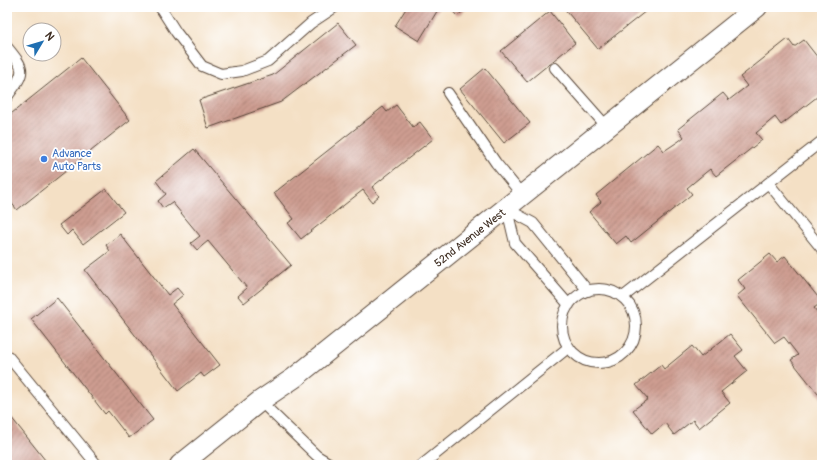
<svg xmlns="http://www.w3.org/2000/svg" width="829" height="472" viewBox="0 0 829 472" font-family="Pangolin,sans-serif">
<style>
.building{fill:url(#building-hatch)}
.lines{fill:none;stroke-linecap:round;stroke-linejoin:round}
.service-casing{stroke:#574537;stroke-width:12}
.minor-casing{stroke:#574537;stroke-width:22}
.service{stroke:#fff;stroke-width:10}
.minor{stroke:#fff;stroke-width:20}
.shop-dot{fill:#3f7fe0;stroke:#fff;stroke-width:1.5}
.labels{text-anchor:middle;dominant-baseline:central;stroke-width:3.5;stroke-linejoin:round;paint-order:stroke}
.shop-label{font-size:11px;fill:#366cbe;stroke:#fff;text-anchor:start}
.street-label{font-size:11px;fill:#3b2a1e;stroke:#fff}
</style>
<defs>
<pattern id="building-hatch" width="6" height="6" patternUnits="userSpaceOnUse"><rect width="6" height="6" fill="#ce9d91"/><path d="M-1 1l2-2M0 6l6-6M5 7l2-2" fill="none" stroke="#a88076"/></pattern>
</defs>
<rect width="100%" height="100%" fill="#fff"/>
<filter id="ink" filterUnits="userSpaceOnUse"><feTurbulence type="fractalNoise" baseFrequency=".025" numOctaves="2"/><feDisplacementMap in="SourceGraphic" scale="8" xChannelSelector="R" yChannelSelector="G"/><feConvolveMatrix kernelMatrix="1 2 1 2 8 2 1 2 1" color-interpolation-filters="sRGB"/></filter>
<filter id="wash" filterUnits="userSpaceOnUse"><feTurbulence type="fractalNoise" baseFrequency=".012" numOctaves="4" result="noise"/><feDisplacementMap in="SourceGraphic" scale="16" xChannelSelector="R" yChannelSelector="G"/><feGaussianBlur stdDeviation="0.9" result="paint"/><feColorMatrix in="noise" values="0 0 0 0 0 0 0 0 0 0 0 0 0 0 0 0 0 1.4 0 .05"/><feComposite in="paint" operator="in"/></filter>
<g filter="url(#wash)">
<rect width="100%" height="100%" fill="#f4e0c5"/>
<g id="blocks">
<path class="building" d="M407 7 439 8 419 41 395 26Z
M449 7H469L457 16Z
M563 7H651L598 49Z
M550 11 575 43 527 82 501 51Z
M338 23 356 45 281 102 208 128 199 100 273 75Z
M788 39 794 47 804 40 822 63V93L781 125 775 117 756 133 762 140 716 176 710 169 705 173 687 188 692 194 631 243 626 236 616 244 589 212 601 202 596 195 658 144 664 151 679 141 684 137 678 129 723 93 729 100 747 86 740 77Z
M81 58 130 120 17 210 7 197V117Z
M485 68 530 123 504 143 460 89Z
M396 105 413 127 420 122 433 139 372 187 379 196 372 202 363 190 301 239 288 223 294 219 274 193 383 107 387 112Z
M194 149 291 265 244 303 238 296 247 288 208 241 197 250 191 243 200 236 172 202 163 208 158 201 166 194 156 181Z
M106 189 124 212 83 244 72 230 67 235 59 225Z
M120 234 168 295 177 288 183 295 172 304 220 365 204 377 201 373 178 391 85 270 110 251 106 245Z
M770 254 777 262 785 256 822 302 814 308 822 318V399L791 360 798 355 784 337 775 343 737 296 745 289 738 280Z
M57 298 153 420 129 438 108 411 105 414 31 319Z
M730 334 743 350 735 356 747 371 721 392 730 403 699 428 693 420 674 435 665 423 652 434 633 410 648 399 636 385 661 365 664 369 692 346 701 357Z
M7 412 49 465H9L7 462Z"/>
</g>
</g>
<g filter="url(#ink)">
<use href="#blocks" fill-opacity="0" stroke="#574537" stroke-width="1"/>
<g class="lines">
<g class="service-casing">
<path id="service" d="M160 7 176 32 202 66 221 74 242 71 268 61 311 23 335 7
M7 47C27 71 25 72 7 97
M555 68 608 128
M448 93 496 163 523 196
M769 184 822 249
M507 209 533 223 588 291
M507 209 515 243 569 305
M562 326a37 37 0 1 1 74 0a37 37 0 1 1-74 0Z
M623 297 822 141
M7 355 97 465
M260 401 317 456 332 465
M422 465 569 347"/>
</g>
<g class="minor-casing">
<path id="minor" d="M180 465 260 401 294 378 757 7"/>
</g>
<use href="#service" class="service"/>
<use href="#minor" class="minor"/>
</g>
</g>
<circle class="shop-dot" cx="44" cy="159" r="4"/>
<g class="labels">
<g class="shop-label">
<text x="52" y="153">Advance<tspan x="52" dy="13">Auto Parts</tspan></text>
</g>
<g class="street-label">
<text transform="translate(470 238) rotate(-38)">52nd Avenue West</text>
</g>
</g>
<rect width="829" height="472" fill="none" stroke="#fff" stroke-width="24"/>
<g transform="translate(42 42) rotate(52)"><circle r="19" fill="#ffffff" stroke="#b1aaa5"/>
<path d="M0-3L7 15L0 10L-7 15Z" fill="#1f6fb2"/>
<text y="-6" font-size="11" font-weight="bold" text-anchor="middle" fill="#3b2a1e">N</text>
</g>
</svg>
